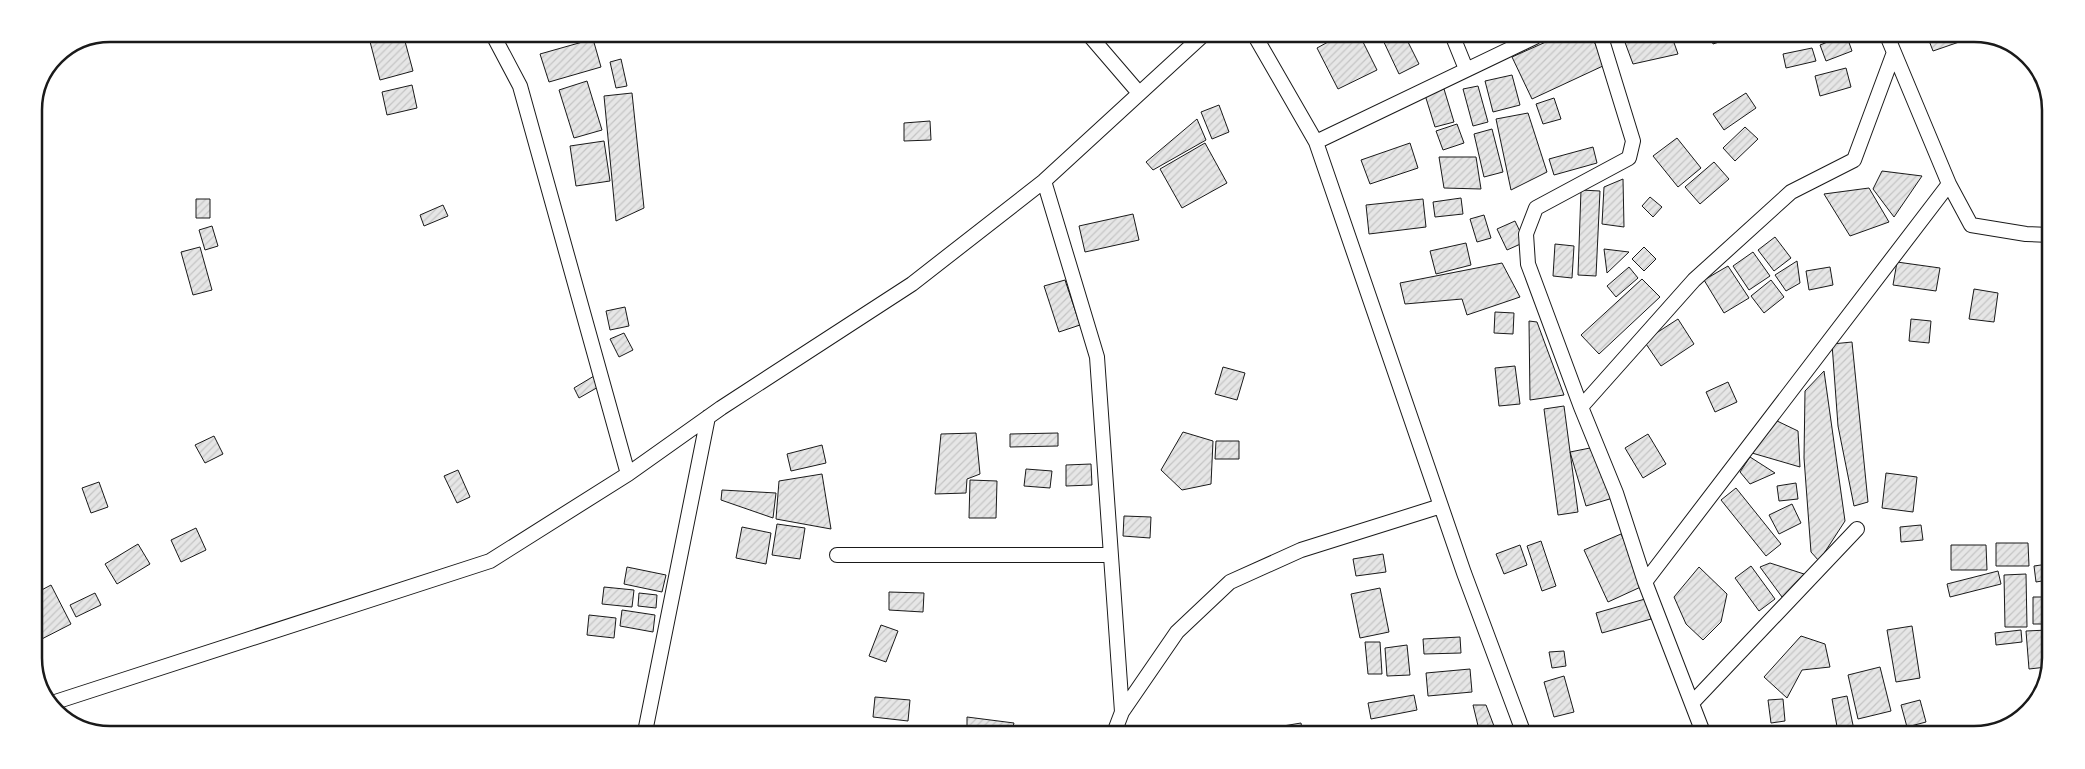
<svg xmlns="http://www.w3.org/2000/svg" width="2085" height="769" viewBox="0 0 2085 769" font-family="'Space Grotesk',sans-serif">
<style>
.building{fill:url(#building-hatch);stroke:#1a1a1a}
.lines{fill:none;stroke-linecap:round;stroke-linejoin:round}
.street-casing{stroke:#1a1a1a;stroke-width:16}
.street{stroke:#fff;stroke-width:14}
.rim{fill:none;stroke:#1a1a1a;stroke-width:2.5}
</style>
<defs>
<pattern id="building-hatch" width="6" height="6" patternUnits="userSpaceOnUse" patternTransform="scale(1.25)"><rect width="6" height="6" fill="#e6e6e6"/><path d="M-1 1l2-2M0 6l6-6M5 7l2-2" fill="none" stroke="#c5c5c5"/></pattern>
</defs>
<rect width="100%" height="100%" fill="#fff"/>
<path class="building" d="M368 34H403L413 71 380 80Z
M1339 36H1360L1377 70 1338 89 1317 48Z
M1381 36H1405L1419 64 1399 74Z
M1557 37H1592L1605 65 1532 99 1512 57Z
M1623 37H1672L1678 54 1633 64Z
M1711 37H1734L1713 44Z
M1840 37H1847L1852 51 1826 61 1820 45Z
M1928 38H1961L1962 41 1933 51Z
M593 39 601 67 549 82 540 54Z
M1812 48 1816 61 1786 68 1783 54Z
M621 59 627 86 616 88 610 62Z
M1846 68 1851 87 1820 96 1815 76Z
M1512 75 1520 105 1493 112 1485 81Z
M587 81 602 130 574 138 559 90Z
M412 85 417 108 387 115 382 92Z
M1478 86 1488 122 1473 126 1463 89Z
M1444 89 1454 122 1435 127 1425 95Z
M632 93 644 208 616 221 604 96Z
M1746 93 1756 108 1724 130 1713 114Z
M1554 98 1561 119 1543 124 1536 104Z
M1219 105 1229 132 1212 139 1201 112Z
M1528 113 1547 172 1511 190 1496 119Z
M1197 119 1206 140 1153 170 1146 162Z
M930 121 931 140 904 141V123Z
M1457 124 1464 143 1443 150 1436 131Z
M1745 127 1758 139 1735 161 1723 148Z
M1492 129 1503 172 1484 177 1474 134Z
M1677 138 1701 168 1678 187 1653 156Z
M604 141 610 181 576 186 570 146Z
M1205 143 1227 183 1182 208 1160 169Z
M1410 143 1418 168 1370 184 1361 160Z
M1593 147 1597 163 1554 175 1549 159Z
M1439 157H1476L1481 189 1444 188Z
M1714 162 1729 179 1700 204 1685 187Z
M1882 171 1922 176 1894 217 1873 189Z
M1623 179 1624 227 1602 224 1604 187Z
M1869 188 1889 222 1850 236 1824 194Z
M1581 190 1600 191 1596 276 1578 275Z
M1650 197 1662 207 1653 217 1642 206Z
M1461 198 1463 214 1435 217 1433 202Z
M196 199H210V218H196Z
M1423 199 1426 227 1369 234 1366 205Z
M443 205 448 216 424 226 420 215Z
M1133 214 1139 240 1085 252 1079 226Z
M1484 215 1491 238 1477 242 1470 219Z
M1515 221 1525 242 1507 250 1497 229Z
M212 226 218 246 205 250 199 230Z
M1775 237 1791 258 1774 271 1758 250Z
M1466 243 1471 265 1436 274 1430 251Z
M1555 244 1574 246 1572 278 1553 276Z
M200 247 212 290 193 295 181 252Z
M1644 247 1656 259 1644 271 1632 259Z
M1604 249 1629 252 1607 273Z
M1753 252 1770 276 1749 290 1733 266Z
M1797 261 1800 283 1786 291 1775 275Z
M1897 262 1940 268 1936 291 1893 285Z
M1502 263 1520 297 1467 315 1462 299 1405 304 1400 283Z
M1728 266 1749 298 1724 313 1704 280Z
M1629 267 1638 278 1616 297 1607 286Z
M1830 267 1833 285 1809 290 1806 271Z
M1642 279 1660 297 1599 354 1581 335Z
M1065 280 1080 325 1059 332 1044 286Z
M1771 280 1784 297 1764 313 1751 296Z
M1974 289 1998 293 1994 322 1969 319Z
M625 307 629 326 610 330 606 311Z
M1495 312 1514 313 1513 334 1494 333Z
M1678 319 1694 344 1661 366 1644 341Z
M1911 319 1931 321 1929 343 1909 341Z
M1529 321 1537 322 1564 395 1530 400Z
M624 333 633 350 619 357 610 339Z
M1852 342 1868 502 1854 506 1838 426 1832 344Z
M1515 366 1520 404 1499 406 1495 368Z
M1223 367 1245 373 1237 400 1215 394Z
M1824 371 1845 521 1819 561 1811 552 1804 458 1805 391Z
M594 376 600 386 579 398 574 388Z
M1728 382 1737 402 1715 412 1706 392Z
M2046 389H2049V471Z
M1564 406 1578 512 1558 515 1544 409Z
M1775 420 1798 431 1800 467 1752 453Z
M1183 432 1213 441 1211 484 1182 490 1161 470Z
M976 433 980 474 967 479 966 493 935 494 941 434Z
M1058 433V446L1010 447V434Z
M1648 434 1666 464 1643 478 1625 448Z
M214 436 223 454 205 463 195 445Z
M1216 441H1239V459H1215Z
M822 445 826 463 791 471 787 454Z
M1590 448 1613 498 1586 506 1570 452Z
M1750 457 1775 473 1750 484 1740 472Z
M1091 464 1092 485 1066 486V465Z
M1026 469 1052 471 1050 488 1024 486Z
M458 470 470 497 457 503 444 476Z
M1886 473 1917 477 1913 512 1882 508Z
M822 474 831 529 776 519 779 481Z
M970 480 997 481 996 518H969Z
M99 482 108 507 91 513 82 488Z
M1796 483 1798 499 1779 501 1777 486Z
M1736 488 1781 544 1766 556 1721 500Z
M722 490 776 493 773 518 721 500Z
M1792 504 1801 523 1779 534 1769 515Z
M1124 516 1151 517 1150 538 1123 536Z
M777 524 805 528 800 559 772 555Z
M1921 525 1923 540 1901 542 1900 527Z
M742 527 771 533 766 564 736 558Z
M196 528 206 550 181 562 171 540Z
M1621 534 1645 585 1608 602 1584 550Z
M1541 541 1556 586 1542 591 1527 546Z
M1996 543H2028L2029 566H1996Z
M138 544 150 564 117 584 105 564Z
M1520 545 1527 565 1504 574 1496 554Z
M1951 545H1986L1987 570H1951Z
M1383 554 1386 572 1356 576 1353 559Z
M1770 563 1804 574 1782 597 1760 567Z
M2048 564V580L2036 582 2034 566Z
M1751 566 1775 599 1759 611 1735 578Z
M627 567 666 575 662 592 624 584Z
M1699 567 1727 594 1721 622 1703 640 1686 624 1674 597Z
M1998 571 2001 584 1950 597 1947 584Z
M2026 574 2027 627H2005L2004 575Z
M51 585 71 624 34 643V594Z
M604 587 634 590 632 607 602 604Z
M1380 588 1389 632 1360 638 1351 594Z
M889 592 924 593 923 612 889 610Z
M95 593 101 605 76 617 70 605Z
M639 593 657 595 656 608 638 606Z
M2033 597H2048V624H2033Z
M1645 599 1651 619 1602 633 1596 613Z
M622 610 655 615 653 632 620 626Z
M589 615 616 618 614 638 587 635Z
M881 625 898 631 886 662 869 656Z
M1912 626 1920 678 1896 682 1887 630Z
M2021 630 2022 642 1996 645 1995 633Z
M2048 630 2047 667 2029 669 2026 631Z
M1801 636 1825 644 1830 667 1802 670 1787 698 1764 677Z
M1460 637 1461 653 1424 654 1423 639Z
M1365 642H1380L1382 674H1368Z
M1407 645 1410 675 1387 676 1385 648Z
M1564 651 1566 666 1552 668 1549 652Z
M1880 667 1891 711 1858 719 1848 675Z
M1470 669 1472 692 1428 696 1426 673Z
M1564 676 1574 712 1554 717 1544 682Z
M1414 695 1417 710 1371 719 1368 703Z
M1847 696 1854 730 1838 732 1832 699Z
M875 697 910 700 908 721 873 717Z
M1783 699 1785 721 1771 723 1768 700Z
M1920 700 1926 722 1907 727 1901 705Z
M1473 705H1486L1497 734H1480Z
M967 717 1014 723 1011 733H984L967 730Z
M1301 723 1303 734H1272L1271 728Z
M1813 726 1815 735H1784L1783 732Z"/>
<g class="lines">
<g class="street-casing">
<path id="street" d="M493 35 520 86 628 474
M1090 36 1139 93
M1255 36 1316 142
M1453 37 1466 69
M1888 38 1949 184 1645 582 1616 493 1581 407 1694 280 1791 192 1854 160 1893 55
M1044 181 1097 357 1122 712
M1949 184 1971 225 2026 234 2050 235
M1581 407 1528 264 1526 234 1536 208 1629 158 1633 141 1601 37
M837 555H1111
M1645 582 1704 735
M1692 703 1857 529
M49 704 490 561 628 474 721 408 912 284 1044 181 1202 36
M645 732 708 417
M1114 733 1122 712 1177 632 1230 582 1301 550 1441 506
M1524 734 1464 573 1316 142 1535 37"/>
</g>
<use href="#street" class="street"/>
</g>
<path d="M0 0H2085V769H0ZM110 42H1974A68 68 0 0 1 2042 110V658A68 68 0 0 1 1974 726H110A68 68 0 0 1 42 658V110A68 68 0 0 1 110 42Z" fill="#fff" fill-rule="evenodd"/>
<path class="rim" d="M110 42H1974A68 68 0 0 1 2042 110V658A68 68 0 0 1 1974 726H110A68 68 0 0 1 42 658V110A68 68 0 0 1 110 42Z"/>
</svg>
